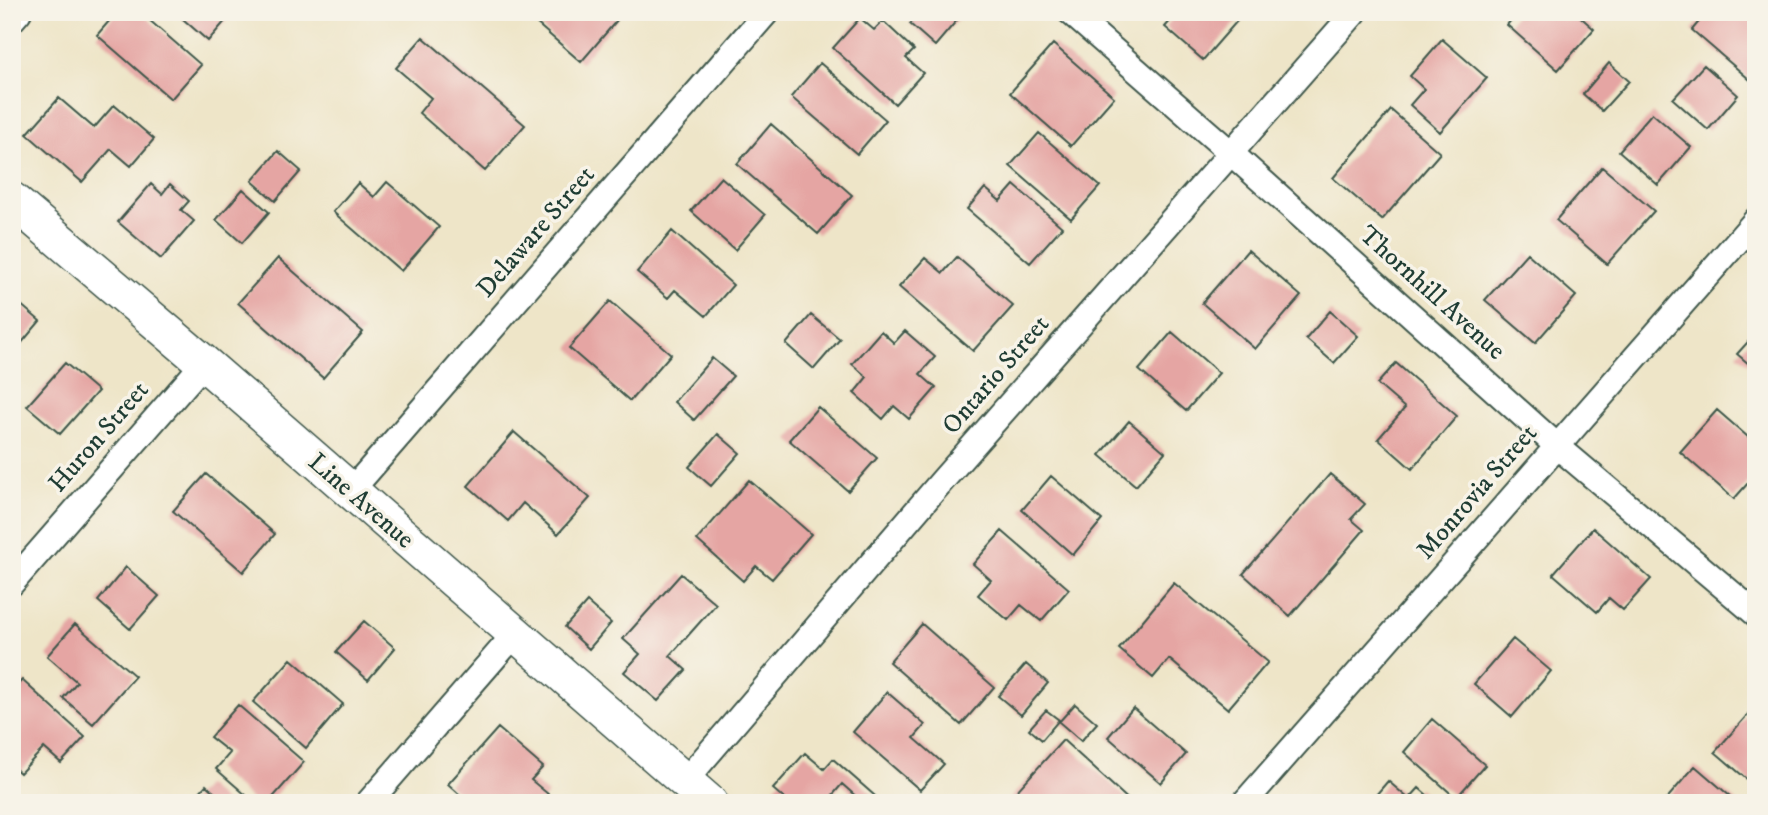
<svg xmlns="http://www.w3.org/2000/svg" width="1768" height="815" viewBox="0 0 1768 815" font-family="'IM FELL DW Pica',serif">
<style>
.building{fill:#e5a5a3}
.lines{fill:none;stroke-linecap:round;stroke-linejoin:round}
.street-casing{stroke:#3e564a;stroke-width:28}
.secondary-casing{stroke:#3e564a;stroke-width:38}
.street{stroke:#fff;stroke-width:24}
.secondary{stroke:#fff;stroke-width:35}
.labels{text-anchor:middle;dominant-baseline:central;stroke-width:7;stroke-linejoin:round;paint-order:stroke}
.street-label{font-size:26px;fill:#1f3d34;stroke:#f7f3e8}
</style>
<rect width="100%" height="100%" fill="#f7f3e8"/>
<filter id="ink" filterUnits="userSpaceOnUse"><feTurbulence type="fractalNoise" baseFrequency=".0143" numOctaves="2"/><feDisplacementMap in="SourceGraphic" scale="14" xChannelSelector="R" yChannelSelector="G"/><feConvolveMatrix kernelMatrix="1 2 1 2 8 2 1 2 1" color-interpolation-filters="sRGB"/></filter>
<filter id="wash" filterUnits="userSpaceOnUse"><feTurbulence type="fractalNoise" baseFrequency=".00686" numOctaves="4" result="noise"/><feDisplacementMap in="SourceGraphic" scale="28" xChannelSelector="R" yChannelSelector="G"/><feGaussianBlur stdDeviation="1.57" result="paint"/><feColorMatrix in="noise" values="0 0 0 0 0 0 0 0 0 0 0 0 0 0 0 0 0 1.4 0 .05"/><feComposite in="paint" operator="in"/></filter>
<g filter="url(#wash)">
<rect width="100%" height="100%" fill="#eee5c8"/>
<g id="blocks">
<path class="building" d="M117 12H140L201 65 171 99 97 35Z
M175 12H233L208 41Z
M530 12H610L618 19 581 62 527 15Z
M921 12H964L935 46 910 24Z
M1178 12H1245L1203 60 1165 27Z
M1514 12H1575L1594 29 1558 70 1507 25 1516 14Z
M1707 12H1752L1756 16V85L1692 30Z
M860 18 874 30 883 21 914 50 906 58 923 73 895 104 833 48Z
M423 37 525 125 485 171 419 113 431 98 396 68Z
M1442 39 1487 78 1440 132 1410 105 1424 89 1410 76Z
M1053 44 1114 97 1071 146 1010 93Z
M820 63 886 120 857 154 791 97Z
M1609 63 1629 81 1602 111 1583 94Z
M1704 65 1738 95 1708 130 1673 99Z
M59 98 94 128 114 105 154 139 131 166 111 149 82 182 27 134Z
M1391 110 1440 153 1382 220 1333 178Z
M1652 113 1691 147 1658 185 1619 151Z
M771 124 852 195 818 234 737 164Z
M1039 133 1100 186 1071 219 1010 166Z
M278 151 301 171 275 201 252 181Z
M1602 167 1654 211 1607 264 1556 220Z
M721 177 765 215 735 250 691 211Z
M387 182 439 227 401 271 333 212 358 183 374 197Z
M151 184 162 194 170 184 189 201 181 210 194 221 161 259 118 222Z
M1014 185 1062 227 1030 263 967 209 985 188 1000 201Z
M243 189 269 212 242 243 216 220Z
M672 231 733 285 706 316 675 290 668 298 637 272Z
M1248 250 1301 296 1255 349 1202 303Z
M1527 253 1576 296 1535 343 1485 300Z
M957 257 1013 306 973 351 899 287 925 258 943 273Z
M278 258 363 332 323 378 238 303Z
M12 297 40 321 14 352 12 350Z
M610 301 671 354 630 401 569 348Z
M1330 311 1358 336 1334 363 1306 339Z
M811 315 840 339 814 369 786 344Z
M881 331 894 343 905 331 935 357 920 374 936 388 909 419 894 406 883 419 854 393 867 377 852 364Z
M1172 332 1219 373 1186 411 1139 370Z
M1756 333V370L1737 354Z
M712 358 733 376 694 420 674 402Z
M65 363 98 391 60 434 27 406Z
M1396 363 1457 416 1412 469 1378 439 1405 408 1377 384Z
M818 407 877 458 848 491 789 440Z
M1717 410 1756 444V474L1734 499 1680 452Z
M1129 421 1165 452 1136 486 1100 455Z
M514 432 590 498 558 534 523 503 508 521 468 486Z
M718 434 740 453 711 486 689 467Z
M206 474 275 534 243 572 173 511Z
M1330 474 1365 504 1351 519 1364 530 1290 616 1243 574Z
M1051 476 1102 520 1073 555 1022 510Z
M749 480 811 534 772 579 756 566 743 581 697 540Z
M1593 528 1651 579 1623 610 1609 598 1597 612 1553 574Z
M1002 531 1069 589 1041 621 1021 605 1008 620 978 595 991 580 973 564Z
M126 567 159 596 130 629 98 601Z
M681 574 716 604 670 656 686 670 658 701 624 672 640 654 623 639Z
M1174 583 1268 662 1228 709 1169 659 1153 678 1119 649Z
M587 602 611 623 589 649 565 627Z
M364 621 395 648 368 680 336 652Z
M75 624 135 676 93 724 63 698 77 682 47 656Z
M922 624 994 687 961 725 889 662Z
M1513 639 1551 671 1512 717 1474 684Z
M291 659 343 704 306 748 253 702Z
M1026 664 1048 683 1021 715 998 696Z
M22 680 85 737 61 763 44 748 20 773 12 766V691Z
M887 692 925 725 914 738 944 764 920 790 853 732Z
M1075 704 1097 723 1081 741 1059 722Z
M238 705 304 762 268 803H255L216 769 230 753 210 737Z
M1756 705V787L1715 752Z
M1133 708 1186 754 1161 783 1108 737Z
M1046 710 1059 720 1042 740 1029 729Z
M1432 719 1485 765 1456 798 1404 752Z
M498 728 543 767 531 780 548 794 540 803H501L494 796 488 803H469L448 784Z
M1063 740 1132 803H1006Z
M805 753 824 769 833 759 883 803H858L860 800 842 784 826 803H789L773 789Z
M1695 766 1738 803H1663Z
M1388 781 1409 799 1419 788 1436 803H1369Z
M206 785 226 803H190Z"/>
</g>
</g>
<g filter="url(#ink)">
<use href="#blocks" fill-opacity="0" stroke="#3e564a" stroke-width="2"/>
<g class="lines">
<g class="street-casing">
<path id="street" d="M1070 12 1231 153 1557 446 1756 614
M12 20 19 12
M350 492 767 12
M12 583 204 363
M685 781 942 481 1355 12
M368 803 515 634
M1244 803 1756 220"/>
</g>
<g class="secondary-casing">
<path id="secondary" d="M12 200 204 363 710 803"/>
</g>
<use href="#street" class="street"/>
<use href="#secondary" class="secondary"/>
</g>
</g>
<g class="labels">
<g class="street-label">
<text transform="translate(536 232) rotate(-49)">Delaware Street</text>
<text transform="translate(1432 293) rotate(42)">Thornhill Avenue</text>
<text transform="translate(996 375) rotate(-49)">Ontario Street</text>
<text transform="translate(99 437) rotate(-49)">Huron Street</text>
<text transform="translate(1477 492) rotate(-49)">Monrovia Street</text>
<text transform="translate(361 501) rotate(41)">Line Avenue</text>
</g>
</g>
<rect width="1768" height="815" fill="none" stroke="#f7f3e8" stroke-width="42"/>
</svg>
